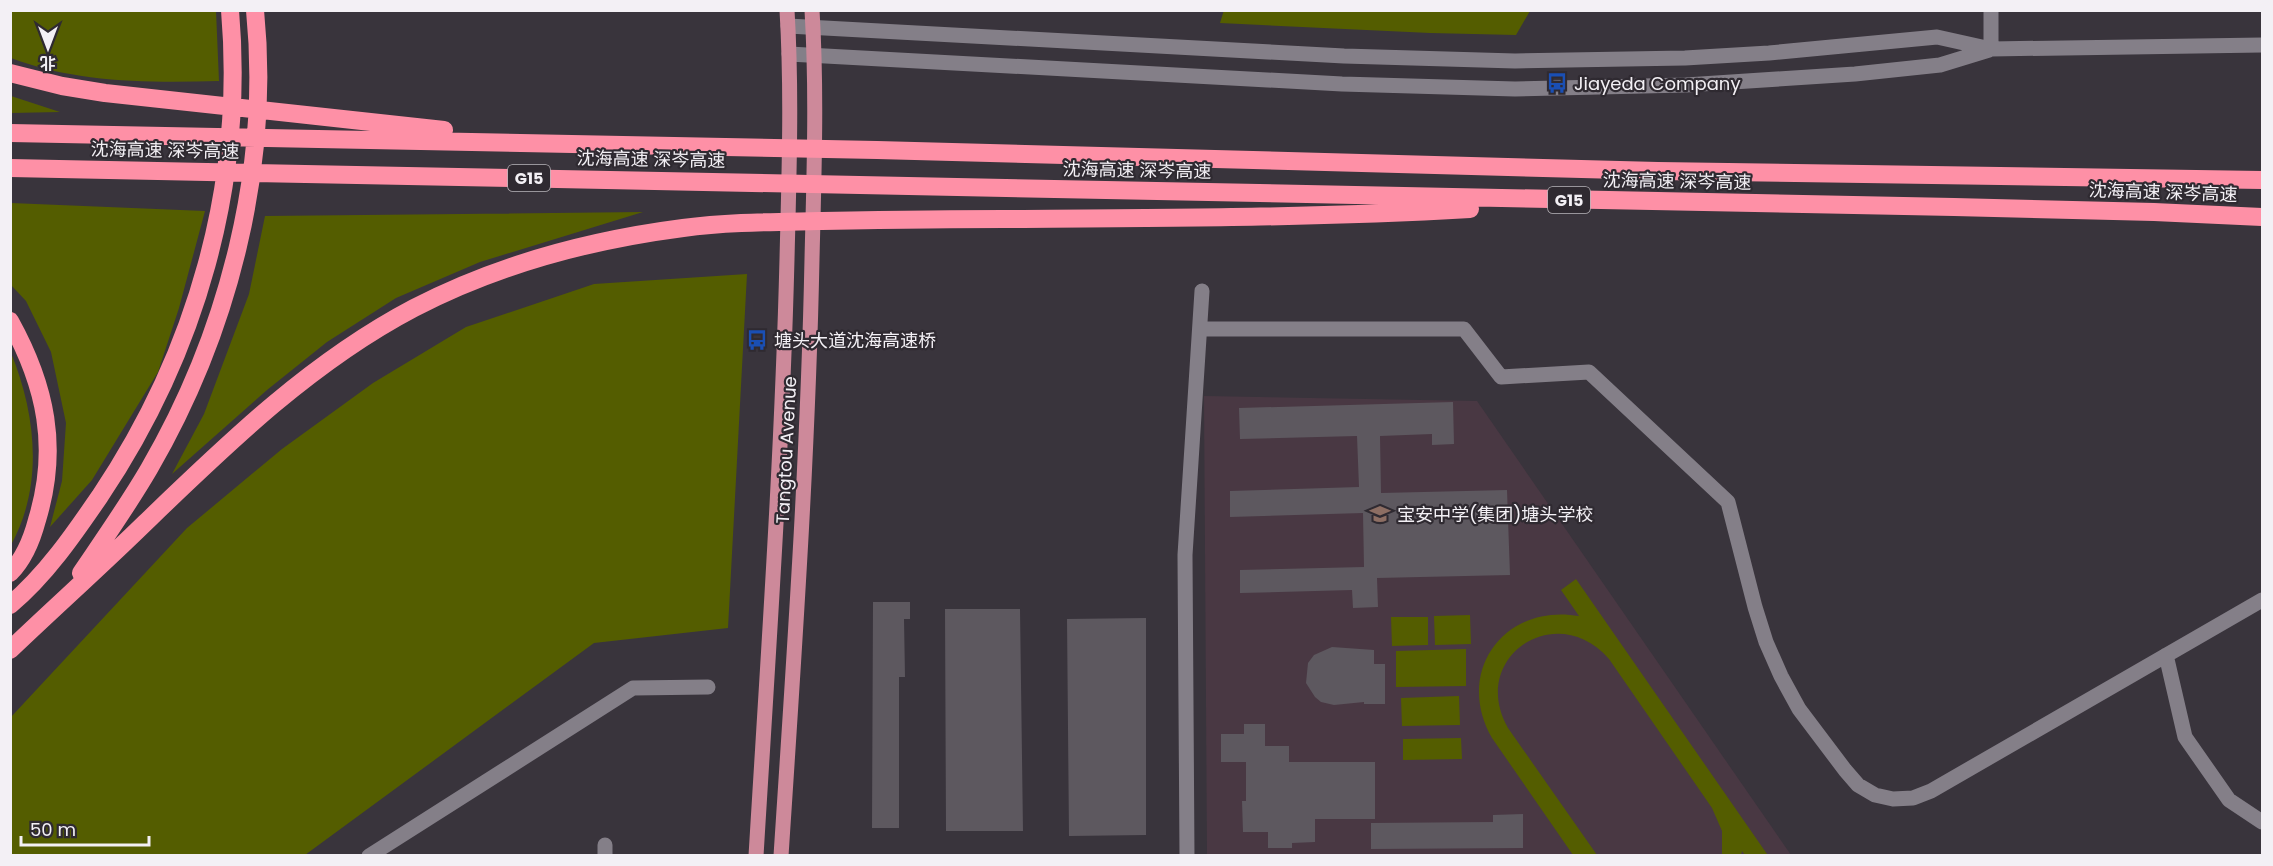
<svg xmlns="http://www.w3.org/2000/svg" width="2273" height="866" viewBox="0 0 2273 866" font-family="Poppins,'Noto Sans SC',sans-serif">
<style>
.education{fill:#493843}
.green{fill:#545d00}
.building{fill:#5d585f}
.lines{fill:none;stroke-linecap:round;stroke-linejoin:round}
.minor{stroke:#847f88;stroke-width:15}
.major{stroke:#cd899a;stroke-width:15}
.highway{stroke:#fe90a6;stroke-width:18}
.labels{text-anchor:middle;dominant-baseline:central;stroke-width:4.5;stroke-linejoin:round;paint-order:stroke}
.shield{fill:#2f2a31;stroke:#b8b5ba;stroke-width:1.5}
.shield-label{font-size:16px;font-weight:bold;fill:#f3f0f5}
.poi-label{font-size:18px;fill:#f3f0f5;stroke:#2f2a31;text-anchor:start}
.street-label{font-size:18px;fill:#f3f0f5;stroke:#2f2a31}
</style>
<rect width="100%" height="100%" fill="#39343c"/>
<path class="education" d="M1204 396 1477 401 1791 855H1207Z"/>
<path class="green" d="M1224 10H1530V11L1516 35 1430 33 1220 23Z
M10 11H216L219 81C151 83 76 83 11 58Z
M10 96H11L60 112 11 113Z
M11 203 205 211 179 308 158 372 92 480 50 527 62 481 66 423 51 352 26 301 11 285Z
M643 212 480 262 396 298 327 342 267 390 172 474 204 414 249 294 265 216Z
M747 274 728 628 594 643 305 855H11V717L187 528 282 449 373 383 466 327 594 284Z
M11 353C36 414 44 485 11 545Z
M1576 579 1767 854 1745 855 1742 851 1741 855H1722V831L1712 808 1609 659C1556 598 1468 658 1508 728L1597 855H1573L1492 738C1454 672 1504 603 1579 616L1561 590Z
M1470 615 1471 644 1435 645 1434 616Z
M1391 617H1428V645L1392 646Z
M1466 649V686L1396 687V651Z
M1459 696 1460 725 1402 726 1401 698Z
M1461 738 1462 759 1403 760V739Z"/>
<path class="building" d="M1453 402 1454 444 1432 445V434L1380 436 1381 493 1507 490 1510 575 1377 578 1378 607 1353 608 1352 590 1240 593V570L1364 567 1363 513 1230 517V491L1359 487 1357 436 1240 439 1239 408Z
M873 602H910V619H904L905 677H899V828H872Z
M945 609H1020L1023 831H946Z
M1146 618V835L1069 836 1067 619Z
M1332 647 1374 650V664H1385V704H1364V702L1334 705 1321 702 1315 697 1306 683 1308 663 1314 655Z
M1244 724H1265V746H1289V762H1375V819H1315V842L1292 843V848H1268V832H1243L1242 801H1246V762H1221V734H1244Z
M1523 814V848L1371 849V823L1493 822V815Z"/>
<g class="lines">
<path class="minor" d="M1991 10V49
M788 26 1344 56 1515 61 1685 58 1769 53 1937 37 1991 49 2262 45
M789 54 1342 84 1515 89 1686 85 1855 74 1940 65 1989 50
M1200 329H1464L1501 377 1589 372 1728 502 1755 607 1766 642 1781 676 1799 709 1845 770 1858 785 1875 795 1893 799 1913 798 1931 791 2262 600
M2166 655 2185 737 2229 800 2262 822
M605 845V856
M369 856 633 688 708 687
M1187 856 1185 555 1202 291"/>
<path class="major" d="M756 856C768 657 782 458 787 259 789 176 792 93 787 10
M781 856C794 657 808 458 812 259 814 176 817 93 812 10"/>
<path class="highway" d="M10 73 62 86 105 93 444 130
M10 133 877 150 1658 171 2262 180
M10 168 1954 207 2154 212 2262 217
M10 321C46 386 59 448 37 520 32 539 24 559 10 573
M81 573C104 539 128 505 149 469 228 333 271 168 255 10
M10 605C46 575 74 534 100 496 196 353 245 184 230 10
M10 650C55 607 101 566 145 523 228 443 311 362 414 308 497 265 590 240 683 228 728 222 774 222 819 221 881 220 942 219 1004 219 1159 218 1315 218 1470 209"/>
</g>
<defs>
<g id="bus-bare" transform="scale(1.62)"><path d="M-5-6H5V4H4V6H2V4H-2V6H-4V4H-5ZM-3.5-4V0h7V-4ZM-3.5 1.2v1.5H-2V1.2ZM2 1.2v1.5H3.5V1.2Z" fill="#1a4fb4" stroke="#2f2a31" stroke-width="2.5" paint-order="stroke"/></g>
<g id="school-bare" transform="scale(1.62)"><path d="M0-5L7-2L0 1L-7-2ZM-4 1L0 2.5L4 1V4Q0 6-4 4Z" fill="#8d6e63" stroke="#2f2a31" stroke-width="2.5" paint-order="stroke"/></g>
</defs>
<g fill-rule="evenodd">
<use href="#bus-bare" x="1557" y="83"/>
<use href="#bus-bare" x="757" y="340"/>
<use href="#school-bare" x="1380" y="514"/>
</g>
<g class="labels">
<g class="shield">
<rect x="508" y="165" width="42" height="26" rx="4.5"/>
<rect x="1548" y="187" width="42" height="26" rx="4.5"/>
</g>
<g class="shield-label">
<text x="529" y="178">G15</text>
<text x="1569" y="200">G15</text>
</g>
<g class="poi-label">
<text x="1574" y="83">Jiayeda Company</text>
<text x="774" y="340">塘头大道沈海高速桥</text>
<text x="1397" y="514">宝安中学(集团)塘头学校</text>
</g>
<g class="street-label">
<text transform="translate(165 150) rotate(1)">沈海高速 深岑高速</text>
<text transform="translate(651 159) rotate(1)">沈海高速 深岑高速</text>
<text transform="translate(1137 170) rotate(1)">沈海高速 深岑高速</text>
<text transform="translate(1677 181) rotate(1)">沈海高速 深岑高速</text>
<text transform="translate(2163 192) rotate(2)">沈海高速 深岑高速</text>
<text transform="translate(786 450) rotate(-87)">Tangtou Avenue</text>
</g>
</g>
<rect width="2273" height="866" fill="none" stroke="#f3f0f5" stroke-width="24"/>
<g transform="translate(48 48) rotate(180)" stroke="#2f2a31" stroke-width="4.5" paint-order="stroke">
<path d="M0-4.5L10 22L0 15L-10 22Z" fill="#f3f0f5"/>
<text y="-9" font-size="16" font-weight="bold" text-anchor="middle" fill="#f3f0f5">北</text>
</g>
<path d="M21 836v9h128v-9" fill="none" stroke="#f3f0f5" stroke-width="3"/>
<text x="30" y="836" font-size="18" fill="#f3f0f5" stroke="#2f2a31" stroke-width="4.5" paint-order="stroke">50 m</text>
</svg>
